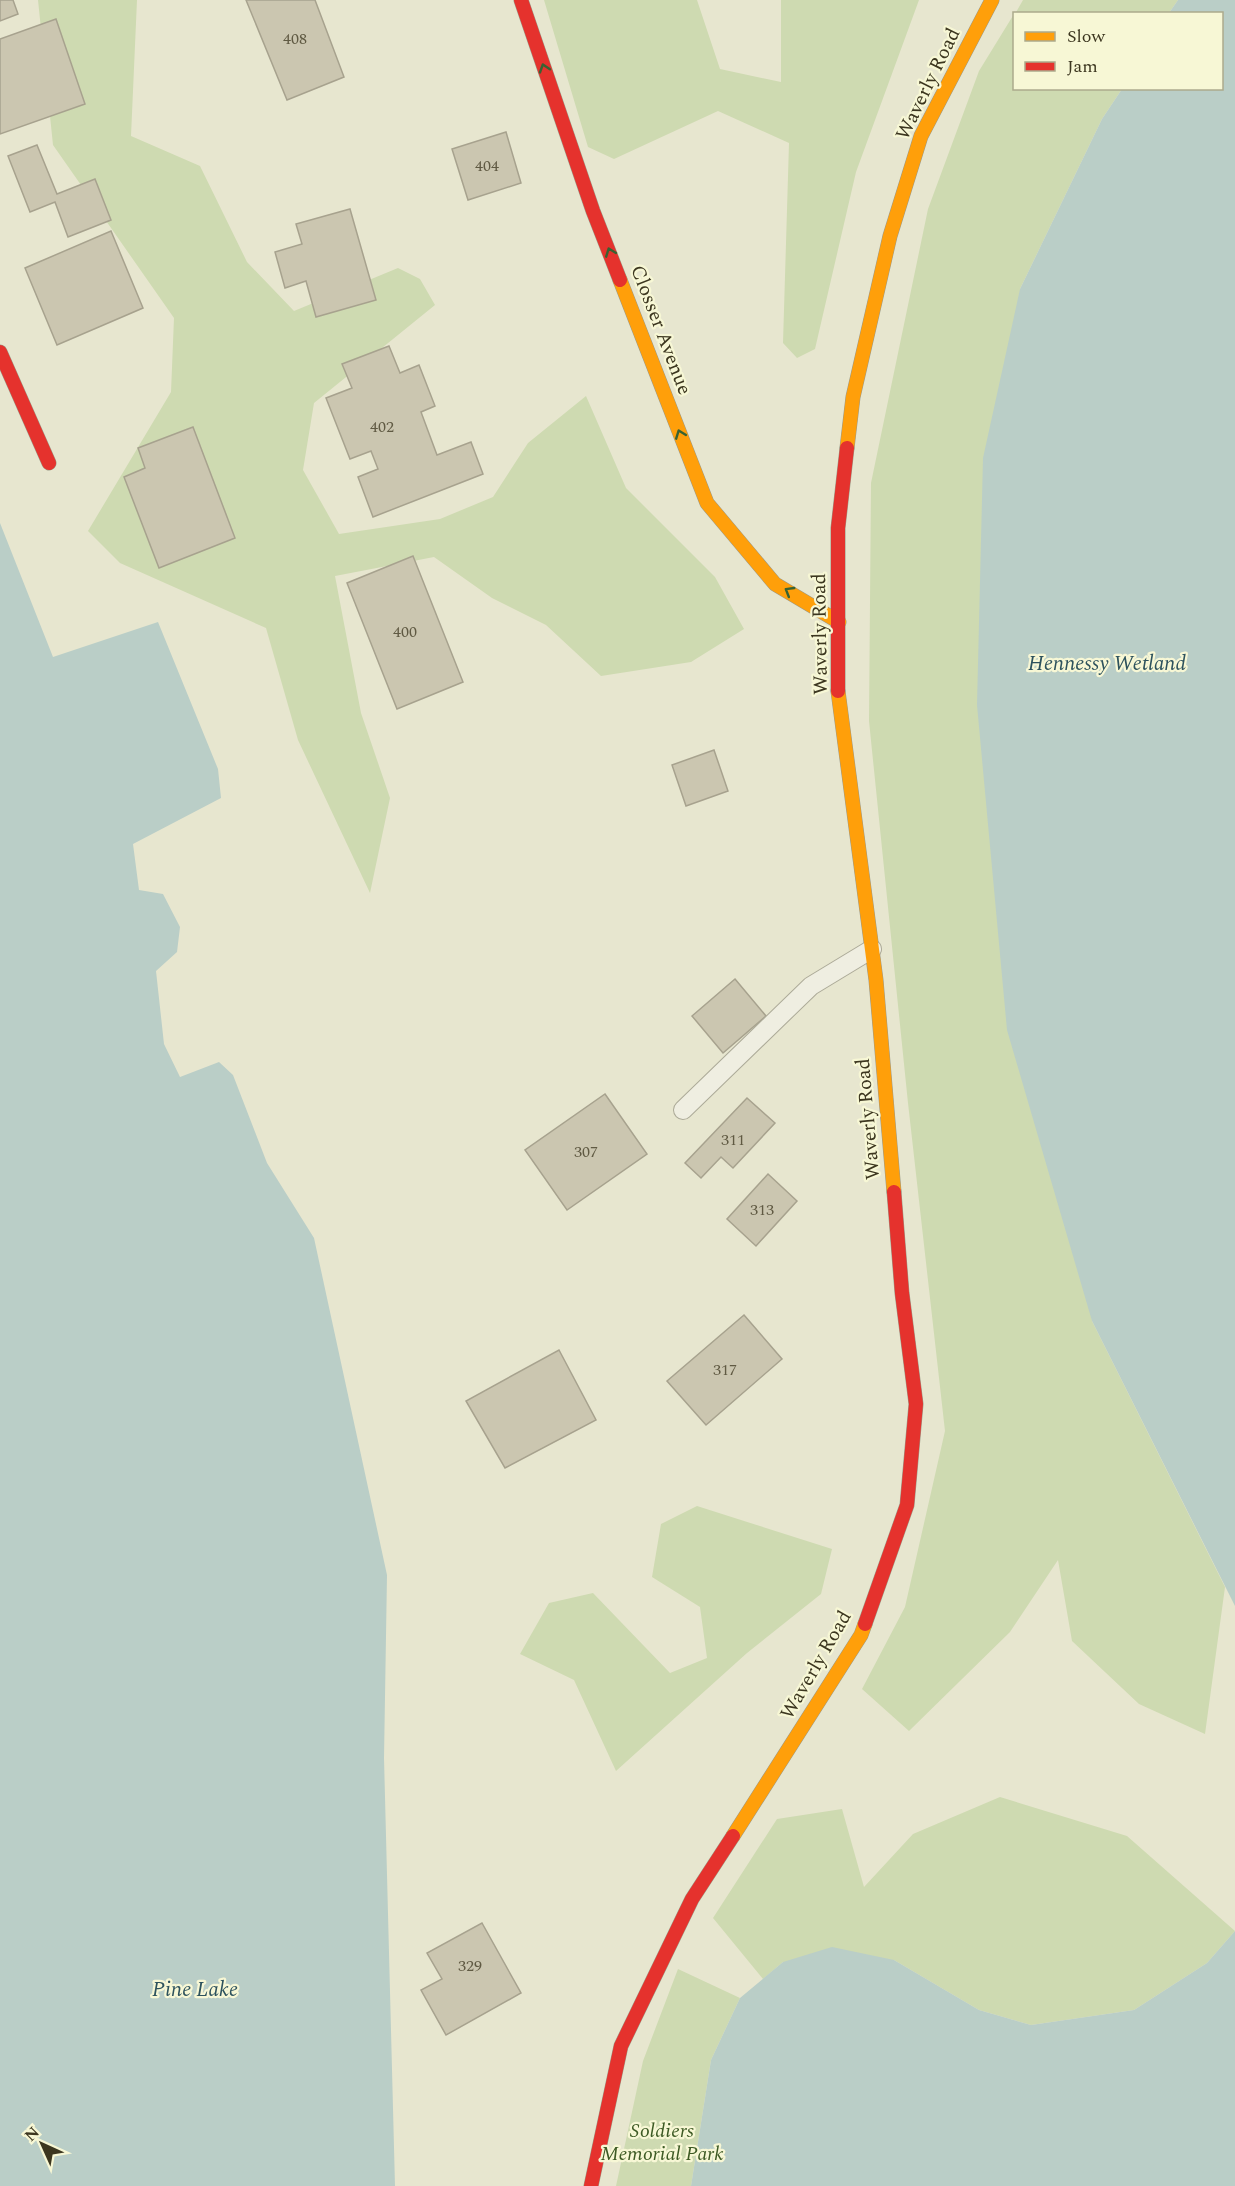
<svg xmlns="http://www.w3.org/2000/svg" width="1235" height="2186" viewBox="0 0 1235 2186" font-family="Spectral,serif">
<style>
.green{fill:#cedab1}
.water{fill:#bacec7}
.building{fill:#cbc6b0;stroke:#a7a28e;stroke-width:1.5}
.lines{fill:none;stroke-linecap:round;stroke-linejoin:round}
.lane-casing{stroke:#acaa98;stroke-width:20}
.slow-casing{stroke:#9c9a88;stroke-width:15}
.jam-casing{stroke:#9c9a88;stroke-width:15}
.lane{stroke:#efeee1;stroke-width:18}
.slow{stroke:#ff9f0a;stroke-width:14}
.jam{stroke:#e5322d;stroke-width:14}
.oneway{stroke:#386232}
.labels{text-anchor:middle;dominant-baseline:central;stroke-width:4.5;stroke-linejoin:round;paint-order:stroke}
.number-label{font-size:16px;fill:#605a43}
.street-label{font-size:20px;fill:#3c361f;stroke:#f7f7d5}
.park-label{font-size:20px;font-style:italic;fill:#3d5a24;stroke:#f7f7d5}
.water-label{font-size:21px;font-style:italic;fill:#2d525d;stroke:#f7f7d5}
</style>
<rect width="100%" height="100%" fill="#e7e6cf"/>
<path class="green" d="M38 0H137L131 136 200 166 247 262 294 311 398 268 420 279 435 305 314 403 303 470 339 534 440 519 493 497 528 443 586 396 626 488 715 577 744 629 691 662 601 676 546 625 492 598 434 557 335 576 361 713 390 798 370 893 298 740 266 628 120 563 88 531 171 392 174 318 53 145Z
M544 0H697L720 69 781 82V0H919L856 172 815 349 797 358 783 343 789 143 718 111 614 159 588 147Z
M1023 0H1178L1169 13 1015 14Z
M1014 14V88L1122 89 1102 119 1020 289 1092 1321 1225 1587 1205 1734 1139 1704 1072 1641 1058 1560 1010 1632 909 1731 862 1689 905 1607 945 1431 908 1103 869 721 871 483 928 209 979 71Z
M697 1506 832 1549 821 1594 747 1653 616 1771 574 1680 520 1654 549 1603 593 1593 670 1673 707 1658 700 1607 652 1577 661 1524Z
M1000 1797 1127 1836 1235 1931 1207 1963 1134 2010 1031 2025 979 2010 894 1960 783 1962 763 1979 713 1918 777 1819 842 1809 864 1887 913 1834Z
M678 1969 740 1998 711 2060 691 2186H616L643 2061Z"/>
<path class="water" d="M1178 0H1235V1606L1092 1321 1007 1030 977 705 983 458 1020 289 1102 119 1122 89 1222 88V14L1169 13Z
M0 523 53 657 158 622 218 769 221 798 133 844 139 890 163 894 180 927 177 952 156 971 164 1044 180 1077 219 1062 233 1075 267 1163 314 1238 387 1575 384 1758 395 2186H0Z
M1235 1931V2186H691L711 2060 740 1998 783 1962 832 1947 894 1960 979 2010 1031 2025 1134 2010 1207 1963Z"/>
<path class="building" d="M0 0H13L18 14 0 21Z
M246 0H315L344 77 287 100Z
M56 19 85 104 0 134V39Z
M506 132 521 183 468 200 452 149Z
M37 145 57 194 95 179 111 220 68 237 55 202 30 212 8 156Z
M350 209 376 300 316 317 306 281 285 288 275 252 302 244 296 224Z
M111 231 143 308 57 345 25 268Z
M389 346 400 373 419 365 435 406 421 412 437 455 471 442 483 474 373 517 358 477 378 469 371 451 350 459 326 398 352 388 342 364Z
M193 427 235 538 159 568 124 477 145 468 138 448Z
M413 556 463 682 397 709 347 583Z
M714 750 728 791 686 806 672 765Z
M735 979 766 1016 723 1053 692 1016Z
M605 1094 647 1154 567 1210 525 1150Z
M747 1098 775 1123 733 1168 721 1157 701 1178 685 1163Z
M768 1174 797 1201 756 1246 727 1219Z
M744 1315 782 1359 706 1425 667 1381Z
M559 1350 596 1420 505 1468 466 1401Z
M482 1923 521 1993 446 2035 421 1990 442 1979 427 1953Z"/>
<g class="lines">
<g class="lane-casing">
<path id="lane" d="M683 1110 811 986 872 949"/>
</g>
<g class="slow-casing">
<path id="slow" d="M620 280 707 503 775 584 839 622
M847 448 853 397 890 236 921 136 992 0
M838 691 876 980 894 1192
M733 1836 861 1635 865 1624"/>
</g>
<g class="jam-casing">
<path id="jam" d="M521 0 593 211 620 280
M0 352 49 463
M838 691V528L847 448
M865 1624 907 1505 916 1404 902 1293 894 1192
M591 2186 621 2046 692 1899 733 1836"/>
</g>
<use href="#lane" class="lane"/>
<use href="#slow" class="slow"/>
<use href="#jam" class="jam"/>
</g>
<defs><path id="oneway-chevron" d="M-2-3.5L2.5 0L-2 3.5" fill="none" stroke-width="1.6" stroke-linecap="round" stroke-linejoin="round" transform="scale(1.5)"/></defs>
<g class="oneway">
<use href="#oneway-chevron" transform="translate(544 68) rotate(-108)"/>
<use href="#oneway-chevron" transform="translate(610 252) rotate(-111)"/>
<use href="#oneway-chevron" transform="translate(680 434) rotate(-111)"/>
<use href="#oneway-chevron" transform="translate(789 591) rotate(-149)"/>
</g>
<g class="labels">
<g class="number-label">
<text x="295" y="39">408</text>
<text x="487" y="166">404</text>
<text x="382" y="427">402</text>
<text x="405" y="632">400</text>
<text x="733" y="1140">311</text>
<text x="586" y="1152">307</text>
<text x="762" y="1210">313</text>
<text x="725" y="1370">317</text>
<text x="470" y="1966">329</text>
</g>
<g class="street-label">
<text transform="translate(928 84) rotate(-64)">Waverly Road</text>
<text transform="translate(661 330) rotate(69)">Closser Avenue</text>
<text transform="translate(820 634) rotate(-91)">Waverly Road</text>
<text transform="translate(868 1119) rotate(-95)">Waverly Road</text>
<text transform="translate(816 1665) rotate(-60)">Waverly Road</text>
</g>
<g class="park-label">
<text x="662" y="2131">Soldiers<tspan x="662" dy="23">Memorial Park</tspan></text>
</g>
<g class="water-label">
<text x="1107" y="664">Hennessy Wetland</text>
<text x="195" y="1990">Pine Lake</text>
</g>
</g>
<rect x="1013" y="12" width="210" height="78" fill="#f7f7d5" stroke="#acaa8c" stroke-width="1.5"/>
<rect x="1025" y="32" width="30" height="9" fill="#ff9f0a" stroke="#acaa8c" stroke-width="1.5"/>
<text x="1067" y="42" font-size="18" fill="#3c361f">Slow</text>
<rect x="1025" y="62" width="30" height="9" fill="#e5322d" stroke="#acaa8c" stroke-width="1.5"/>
<text x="1067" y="72" font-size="18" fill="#3c361f">Jam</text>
<g transform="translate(42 2144) rotate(315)" stroke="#f7f7d5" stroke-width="4.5" paint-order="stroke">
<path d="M0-4.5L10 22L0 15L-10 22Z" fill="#3c361f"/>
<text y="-9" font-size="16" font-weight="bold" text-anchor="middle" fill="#3c361f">N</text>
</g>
</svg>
